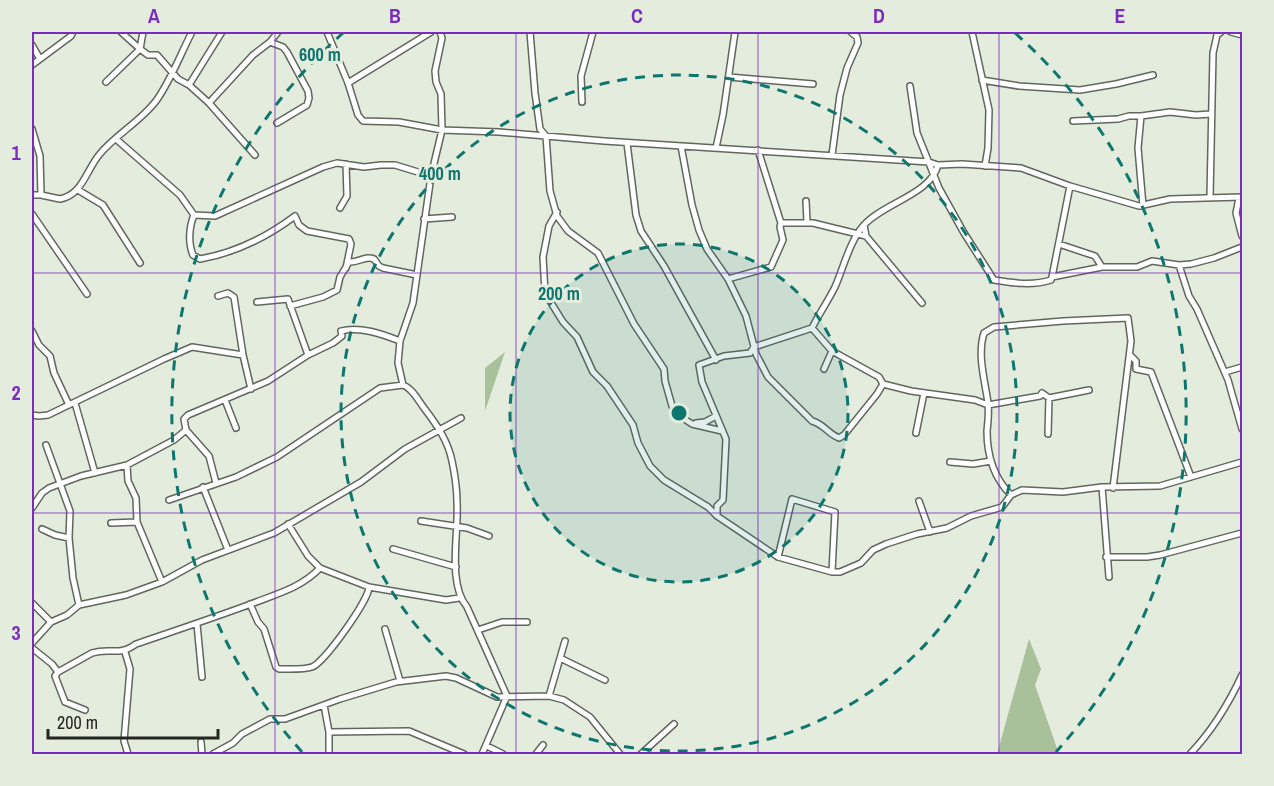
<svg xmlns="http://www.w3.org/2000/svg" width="1274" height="786" viewBox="0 0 1274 786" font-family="'Archivo Narrow',sans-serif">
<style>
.green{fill:#a9c19a}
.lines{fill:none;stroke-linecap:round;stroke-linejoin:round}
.minor-casing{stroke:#60675c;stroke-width:8}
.minor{stroke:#fff;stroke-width:5}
.grid{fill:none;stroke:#7b2cbf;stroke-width:1.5;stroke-opacity:0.55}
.ring{fill:none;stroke:#0f766e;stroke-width:3;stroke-dasharray:10 8}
.centre{fill:#0f766e;stroke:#e4ecde;stroke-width:3}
.ring-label{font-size:18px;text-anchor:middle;font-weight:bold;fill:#0f766e;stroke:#e4ecde;stroke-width:6;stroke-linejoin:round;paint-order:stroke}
.neatline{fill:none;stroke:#7b2cbf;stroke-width:2}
.grid-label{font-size:20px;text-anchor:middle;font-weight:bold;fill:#7b2cbf}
</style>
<rect width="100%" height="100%" fill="#e4ecde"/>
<path class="green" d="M505 352 485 411V368Z
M1029 639 1041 669 1035 685 1059 754H997Z"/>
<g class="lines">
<g class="minor-casing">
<path id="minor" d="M143 32 140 49 148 55H157L178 79 189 85 222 32
M327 32 348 83 358 115 363 121 399 122 442 130 499 132 604 141 929 162 938 165 962 164 1021 168 1070 186 1139 206 1170 199 1242 197
M440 32 442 38 435 71 436 82 441 94 442 130 431 176 413 303 400 341 398 363 403 385C412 388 418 400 424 408 437 425 448 441 452 461 455 475 457 489 457 503 459 533 447 583 467 607L507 696 482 754
M530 32 535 93 540 129 546 136 550 191 557 216 568 231 598 253 634 324 664 369 665 381 672 406 678 415 692 424 722 431
M972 32 989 110 988 148 985 166
M1231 32 1242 35
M270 42 283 47 287 52 308 91 309 98 307 105 277 123
M32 45 40 59
M32 65 71 36 73 32
M729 77 813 84
M982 80 1019 86 1080 90 1116 84 1153 75
M106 82 140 49 121 32
M348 83 431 32
M189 85 209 103 253 55 270 42 278 32
M910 86 917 133 939 188 964 233 994 280C1013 283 1032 286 1051 280L1052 277 1102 267H1137L1152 261 1179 265 1191 264 1214 258 1242 247
M582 102 581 76 593 32
M209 103 255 155
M1073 121 1118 119 1129 116H1141
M32 129 40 156 41 195
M116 139 180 195 194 215 215 216 323 167 337 163 364 167 381 165H395L431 176
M627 143 636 215 641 231 664 266 716 360
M681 146 692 205 699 230 707 249 728 279 746 316 756 354 768 377 812 421C824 424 828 434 839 438L844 435 877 394 883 384 879 377 832 351 812 328
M716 148 723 115 735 32
M758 150 781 223H813L866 236
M832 155 840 95 847 68 858 43 857 37 851 32
M78 190 103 205 140 263
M32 195H41L60 199C82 195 86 171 99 155 115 135 140 122 156 101 171 80 180 55 192 32
M1210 197 1213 53 1217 35 1221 32
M1239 198 1236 213 1242 236
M806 201 807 222
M1143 206 1138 148 1141 116 1170 112 1196 115 1211 114
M340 208 347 196 346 164
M557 212 549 226 543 257 545 293 563 322 577 337 593 372 607 386 633 425 638 443 650 466 664 480 708 507 717 516 778 557 832 572H840L861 563 873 550 886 544 917 534 947 528 971 516 1002 507 1011 495 1022 490 1063 492 1102 487 1160 486 1242 462
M32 214 87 294
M194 215C189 227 188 243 193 255L200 259C235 253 267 237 295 216L299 225 307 231 349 239 351 244 346 268
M424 219 452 217
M864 225 866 236 922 303
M1059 244 1095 256 1102 267
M1179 265 1189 296 1197 309 1228 380 1242 429
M1052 277 1070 186
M728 279 771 267 783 240 780 227 781 223
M218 296 228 293 234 297 243 355 251 389
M257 302 288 299 308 355
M290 306 323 297 337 290 340 277 349 262C359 263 365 255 374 259L379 266 383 268 417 275
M32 331 39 345 50 356 54 373 69 405
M1130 355 1136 361V369L1151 372 1191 477
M824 369 832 351
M1225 372 1242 367
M883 384 911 391 975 400 988 405 1040 396 1042 393 1049 398 1048 434
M1049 398 1089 390
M225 400 236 428
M75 403 95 473
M32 415 39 416 48 415 164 359 192 347 243 355
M696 423 705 422 716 416
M186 430 209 456 216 483
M916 433 924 393
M46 445 70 511 69 538 73 578 79 605
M950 462 973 464 991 461
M127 465 128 481 136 498 137 522 162 582
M203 487 228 550
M1102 487 1109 577
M1011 495C994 478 987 455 987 431 988 422 989 412 988 403 985 381 977 355 984 333L994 327 1063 321 1128 318 1131 341 1113 488
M169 500 236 477 277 457 380 388 403 385
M919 501 930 532
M32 508 42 493 49 488 81 476 127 465 174 440 186 430 184 419 188 415 268 381 308 355 333 343 342 336 341 331C360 326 382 334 400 341
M717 516V506L723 500 726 439 702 382 699 365 724 356 750 353 754 347 812 328C819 314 828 301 835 287 843 269 850 240 864 225 884 203 931 194 938 165
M421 521 467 528 489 536
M111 523 137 522
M288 524 308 556 320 568 369 587 446 600 459 598
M42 529 55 535 69 538
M393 549 456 567
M778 557 792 499 835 512 832 572
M1106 557H1147L1160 555 1242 533
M32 603 51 622
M250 604 258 622 264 629 276 667 279 669C288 669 303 670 312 667 324 663 369 600 369 587
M197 624 202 677
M385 629 400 681
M478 630 502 622H527
M32 643 51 622 67 615 79 605 126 595 162 582 202 560 274 533 361 482 405 449 461 418
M32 648 52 664 58 672 55 676 65 702 85 710
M125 652 130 669 124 741 128 754
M560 658 605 680
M58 672 92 653C111 647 118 657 136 644 174 631 213 618 251 604 276 594 301 588 320 568
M549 696 565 641
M324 705 329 732V754
M329 732 409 731 464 754
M201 742 202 754
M487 746 503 754
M213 754 233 743 242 734 270 719H285L340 699 396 682 446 676 456 678 497 697 549 696 564 700 590 717 620 754
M536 754 543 745
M641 754 674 724
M1190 754C1211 732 1229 703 1242 675"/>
</g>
<use href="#minor" class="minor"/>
</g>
<path class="grid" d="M275 32V754M516 32V754M758 32V754M999 32V754M32 273H1242M32 513H1242"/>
<circle cx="679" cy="413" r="169" fill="#0f766e" fill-opacity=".12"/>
<g class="ring">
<circle cx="679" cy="413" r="169"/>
<circle cx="679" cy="413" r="338"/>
<path d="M302 752A507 507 0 0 1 343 33M1015 33A507 507 0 0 1 1056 752"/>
</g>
<circle cx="679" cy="413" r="9" class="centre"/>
<g class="ring-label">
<text x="320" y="61">600 m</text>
<text x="440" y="180">400 m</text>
<text x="559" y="300">200 m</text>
</g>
<rect width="1274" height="786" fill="none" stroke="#e4ecde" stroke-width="66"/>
<path d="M48 729v9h170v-9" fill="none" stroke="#232621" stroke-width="3"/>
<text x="57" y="729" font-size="18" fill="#232621" stroke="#e4ecde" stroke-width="4.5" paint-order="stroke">200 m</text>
<rect x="33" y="33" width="1208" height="720" class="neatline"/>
<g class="grid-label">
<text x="154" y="23">A</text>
<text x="395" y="23">B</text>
<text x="637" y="23">C</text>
<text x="879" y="23">D</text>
<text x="1120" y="23">E</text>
<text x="16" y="160">1</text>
<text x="16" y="400">2</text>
<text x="16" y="640">3</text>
</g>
</svg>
